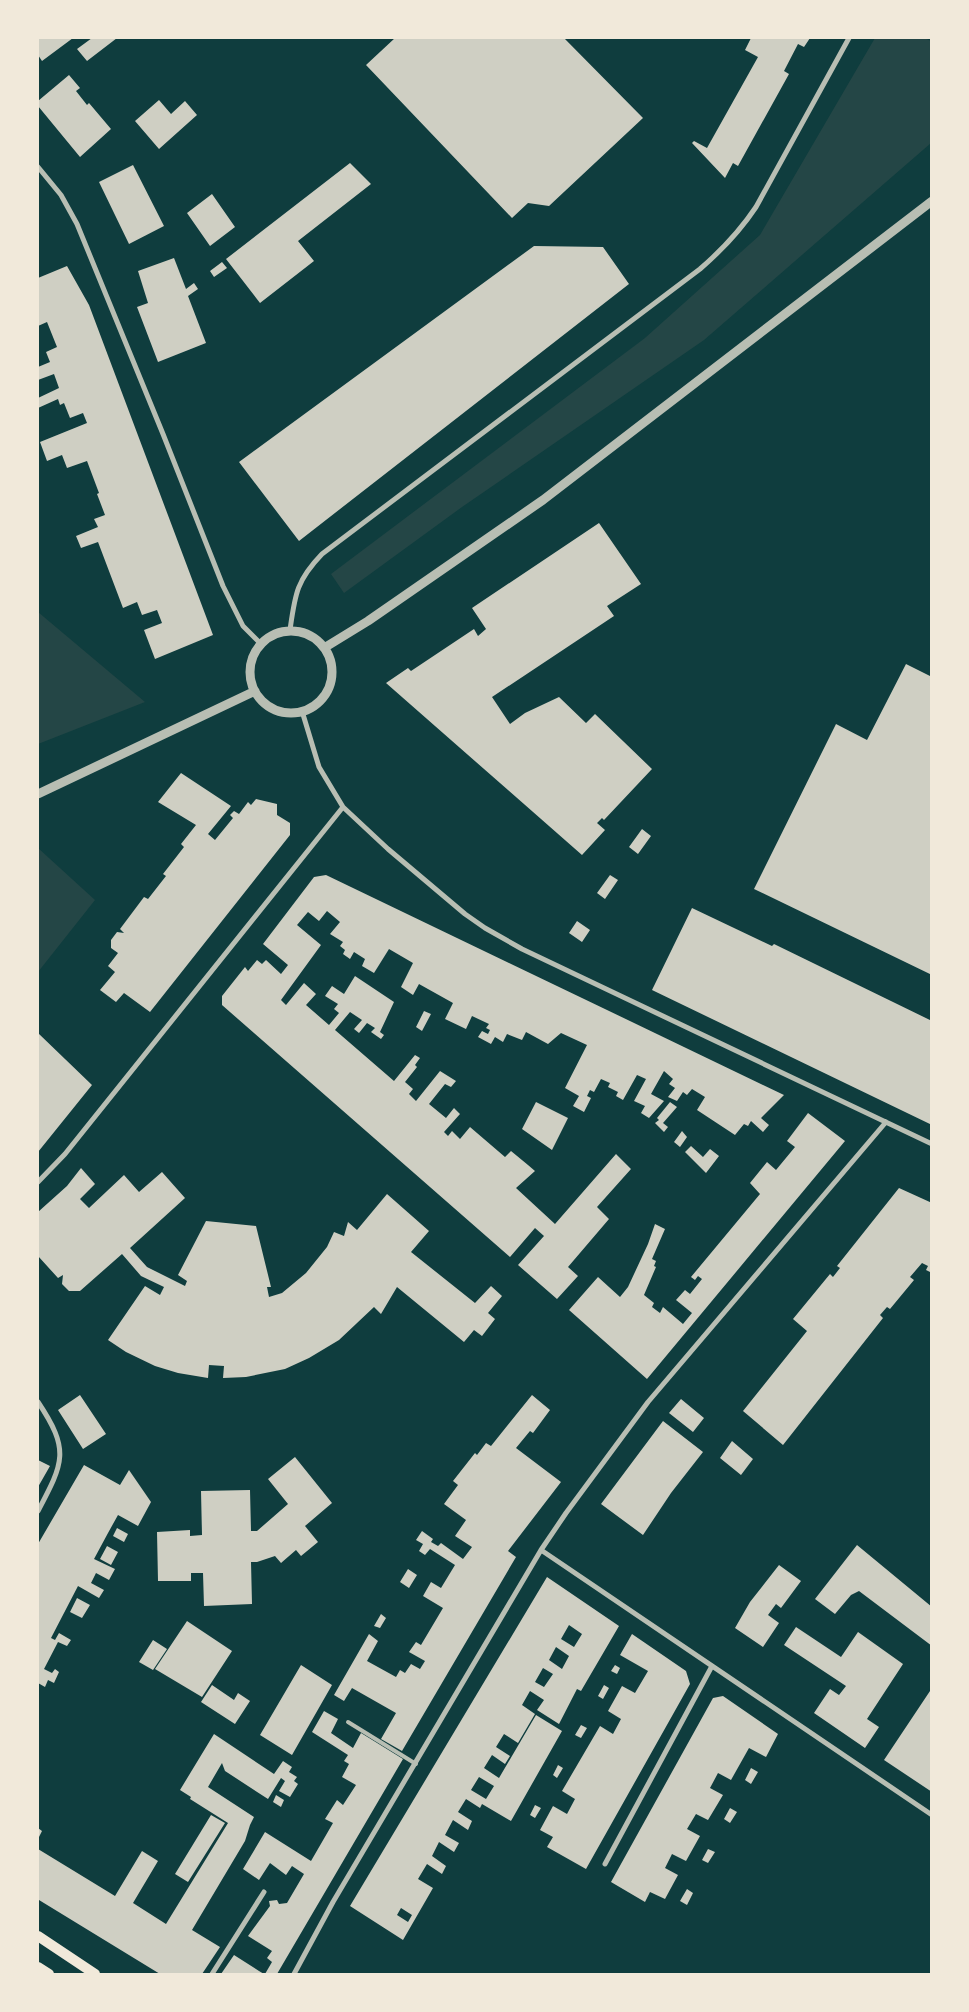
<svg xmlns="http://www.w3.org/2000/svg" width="969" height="2012" viewBox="0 0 969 2012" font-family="Roboto,sans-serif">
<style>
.green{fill:#244646}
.building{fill:#cfcfc3;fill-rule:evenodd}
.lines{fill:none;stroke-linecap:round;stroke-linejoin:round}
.service{stroke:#b8beb3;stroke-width:4}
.minor{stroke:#b8beb3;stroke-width:5}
.tertiary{stroke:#b8beb3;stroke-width:9}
.secondary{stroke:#f1e9da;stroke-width:10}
</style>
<rect width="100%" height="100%" fill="#0f3d3e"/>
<path class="green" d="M875 38H924L931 41V143L704 340 462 507 344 593 331 574 645 338 760 235Z
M38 612 145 702 38 744Z
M38 848 95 900 38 972Z"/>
<path class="building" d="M38 38H73L42 61 38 55Z
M92 38H117L87 61 77 49Z
M395 38H564L643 118 549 206 528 203 512 218 366 65Z
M751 38H810L804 47 798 44 784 71 789 74 738 166 733 163 725 178 692 143 694 141 707 148 758 57 745 50Z
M69 75 80 88 76 91 87 105 89 103 111 129 80 157 38 106V101Z
M159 100 171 114 185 101 197 115 159 149 135 121Z
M350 163 371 184 298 241 314 261 260 303 226 259Z
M133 165 164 226 129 244 99 182Z
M212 194 235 227 210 246 187 213Z
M534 246 603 247 629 284 299 541 239 462Z
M174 258 186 289 194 283 198 289 188 296 206 343 158 362 137 307 148 303 138 271Z
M222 262 227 268 214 277 210 271Z
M67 266 89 305 213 635 155 659 144 630 162 623 157 610 142 615 137 602 123 608 98 542 81 548 76 536 98 527 94 519 105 515 97 494 99 493 87 461 67 468 62 455 47 461 40 442 87 423 83 413 70 418 64 403 60 405 58 399 38 408V398L59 388 54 374 38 380V367L50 362 46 352 57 347 47 322 38 326V278Z
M599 523 641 584 607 606 614 616 492 697 510 724 525 713 559 697 586 723 595 714 652 769 604 820 602 818 597 823 605 830 582 855 386 683 408 668 411 671 474 629 478 636 486 629 472 608Z
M906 664 932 677V975L754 889 836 724 867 740Z
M181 773 231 806 208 834 215 840 233 818 230 815 234 811 239 814 248 802 251 805 256 799 277 804V815L290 823V835L150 1012 124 993 116 1002 100 990 115 972 108 966 118 953 111 948V940L117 932 124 933 120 929 144 897 148 899 166 876 163 874 184 847 181 844 196 825 158 802Z
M642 829 651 836 638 854 629 847Z
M326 875 784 1095 761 1118 769 1125 763 1132 751 1121 748 1126 744 1124 735 1135 697 1110 705 1097 692 1089 687 1095 683 1092 677 1101 668 1097 675 1088 669 1084 673 1079 664 1071 651 1094 664 1101 649 1118 641 1113 645 1106 634 1101 646 1079 637 1075 623 1100 616 1096 618 1092 608 1087 610 1083 601 1079 594 1092 590 1090 587 1096 591 1098 584 1112 573 1106 579 1096 565 1088 587 1045 561 1033 548 1044 526 1032 522 1040 507 1034 503 1042 495 1037 491 1044 478 1037 482 1031 488 1034 490 1030 486 1028 489 1024 472 1016 466 1029 445 1019 453 1003 419 984 413 995 401 987 413 963 389 949 374 973 362 966 365 959 354 952 350 959 343 954 345 950 340 946 343 942 330 934 340 922 327 911 319 921 308 912 297 925 321 945 281 1000 286 1005 304 983 316 994 306 1005 329 1025 339 1013 334 1009 338 1004 325 996 332 986 344 994 355 976 394 1002 380 1032 384 1035 381 1039 371 1032 375 1028 367 1023 359 1033 354 1029 362 1020 350 1012 335 1030 394 1081 415 1055 420 1058 415 1065 417 1067 405 1082 413 1089 409 1094 416 1101 440 1071 456 1081 451 1087 445 1084 429 1104 446 1118 454 1108 460 1114 444 1132 448 1136 452 1131 460 1139 470 1127 505 1157 511 1151 528 1165 535 1171 516 1188 555 1224 616 1154 631 1169 597 1207 609 1219 568 1267 578 1276 557 1299 518 1265 544 1236 535 1228 510 1257 222 1005V996L245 967 248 971 257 960 262 964 266 960 281 974 288 965 263 944 314 877Z
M610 875 618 880 605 899 597 893Z
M692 908 772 946 774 944 932 1021V1125L652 990Z
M577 921 590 930 582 942 569 933Z
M424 1011 431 1014 422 1031 416 1027Z
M38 1033 92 1085 38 1152Z
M536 1102 568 1118 552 1150 522 1129Z
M670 1102 677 1107 663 1123 668 1127 664 1132 655 1123 659 1120 657 1118Z
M808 1113 845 1141 647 1379 569 1310 598 1277 620 1297 628 1287 648 1244 655 1224 665 1229 652 1259 656 1261 654 1266 656 1267 644 1295 654 1303 652 1307 660 1313 663 1307 683 1324 692 1313 676 1300 685 1290 690 1294 702 1279 698 1276 695 1280 691 1277 760 1194 750 1183 767 1162 776 1170 795 1147 787 1141Z
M682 1131 687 1137 680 1147 674 1142Z
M691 1146 703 1157 710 1149 719 1156 706 1173 685 1152Z
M81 1168 95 1184 80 1199 89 1208 124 1175 139 1192 162 1172 185 1198 130 1248 147 1267 185 1286 187 1281 178 1275 206 1221 256 1226 271 1287H267L269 1297 282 1293 306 1273 327 1247 334 1232 344 1236 348 1222 357 1230 387 1194 429 1231 411 1252 475 1303 491 1286 502 1296 488 1313 495 1319 482 1336 474 1330 464 1342 397 1287 381 1314 374 1307 339 1340 309 1358 285 1369 246 1377 223 1378 224 1366 209 1365 208 1378 178 1373 155 1366 126 1352 108 1340 145 1286 160 1295 164 1287 141 1276 122 1254 80 1291H69L62 1284 63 1275 58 1278 38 1256V1212L67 1186Z
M899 1188 932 1203V1273L926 1270 928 1266 922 1263 910 1277 914 1280 890 1309 887 1307 880 1315 883 1318 783 1445 743 1411 807 1331 793 1319 830 1274 833 1277 840 1268 837 1266Z
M80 1395 106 1434 83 1449 58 1410Z
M532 1395 550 1410 533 1433 530 1431 516 1448 561 1482 508 1551 516 1557 402 1751 381 1739 396 1713 352 1688 344 1701 334 1695 369 1634 378 1641 367 1661 396 1677 400 1670 405 1673 411 1664 420 1669 425 1661 409 1652 416 1642 421 1645 443 1608 423 1596 431 1582 441 1588 455 1565 430 1549 425 1555 419 1551 423 1544 416 1540 422 1531 433 1539 431 1542 438 1546 441 1543 463 1559 472 1547 455 1536 466 1520 444 1504 458 1485 453 1481 475 1453 477 1455 486 1443 491 1446Z
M681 1399 704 1418 693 1432 669 1413Z
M663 1421 703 1452 671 1493 643 1535 601 1504Z
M732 1441 753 1459 741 1475 720 1458Z
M295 1457 332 1503 305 1526 318 1542 301 1556 296 1550 281 1563 275 1556 257 1562H251L252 1604 204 1606 203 1573H191V1581H158L157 1532 190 1530V1536L202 1535 201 1491 250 1490 251 1531H257L288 1504 268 1479Z
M38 1460 50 1466 38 1487Z
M84 1465 120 1485 129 1470 151 1502 138 1526 118 1515 108 1533 94 1559 115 1569 109 1580 96 1573 91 1583 104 1590 99 1598 78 1586 51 1638 55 1640 59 1633 71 1640 67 1646 58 1642 44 1669 52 1673 55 1669 59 1672 54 1683 48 1680 45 1687 38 1683V1544Z
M117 1528 128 1534 124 1542 113 1536Z
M857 1545 932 1607V1646L859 1591 851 1595 835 1614 815 1599Z
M107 1546 118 1552 111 1565 100 1559Z
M779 1565 801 1581 781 1608 776 1604 768 1615 779 1623 763 1647 735 1628 750 1602Z
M408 1569 417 1575 409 1588 400 1582Z
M547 1577 619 1626 581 1691 577 1689 559 1724 537 1710 544 1700 530 1691 522 1705 535 1714 518 1743 504 1734 496 1747 510 1756 505 1764 492 1755 484 1768 499 1778 536 1715 562 1731 511 1821 482 1804 480 1808 466 1799 458 1812 472 1821 468 1830 453 1820 445 1835 459 1843 454 1852 439 1842 432 1856 446 1866 442 1874 427 1864 418 1879 433 1888 403 1940 350 1906ZM569 1625 582 1634 574 1647 561 1639ZM556 1647 569 1656 562 1669 549 1660ZM543 1668 553 1674 544 1687 535 1682ZM479 1777 494 1786 486 1799 471 1790ZM401 1908 412 1915 408 1922 397 1915Z
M77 1598 90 1605 82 1618 70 1612Z
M381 1614 386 1618 380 1628 374 1626Z
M187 1621 232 1651 202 1697 155 1669Z
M796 1627 841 1657 858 1632 903 1664 867 1719 879 1727 865 1748 814 1713 830 1689 839 1695 846 1686 784 1645Z
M632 1634 686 1671 690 1684 586 1869 547 1847 553 1837 540 1830 553 1806 567 1814 575 1799 562 1791 600 1726 613 1734 621 1719 608 1711 622 1686 635 1693 648 1671 620 1655Z
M153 1640 167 1649 153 1670 139 1662Z
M301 1665 332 1685 292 1755 260 1735Z
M615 1665 620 1668 617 1674 611 1671Z
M212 1685 234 1700 238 1693 250 1701 235 1724 201 1702Z
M604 1685 609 1688 603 1699 598 1696Z
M932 1688V1792L884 1760Z
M723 1696 778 1734 766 1757 749 1748 731 1780 718 1773 710 1788 723 1795 708 1820 696 1814 687 1829 700 1836 686 1861 672 1854 665 1868 678 1875 665 1899 650 1892 645 1902 611 1882 713 1698Z
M324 1711 338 1719 331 1733 353 1748 361 1733 403 1759 277 1974H265L272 1962 267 1958 272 1951 248 1936 270 1906 269 1901 277 1900 279 1904 287 1903 304 1874 292 1866 286 1875 270 1863 259 1880 243 1869 265 1832 311 1861 333 1823 325 1819 337 1800 343 1805 356 1785 342 1777 349 1764 344 1761 348 1755 312 1732Z
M581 1725 587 1728 581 1738 575 1735Z
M214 1734 274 1774 283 1761 292 1767 289 1772 297 1777 294 1781 298 1784 290 1797 279 1791 285 1781 281 1778 268 1799 225 1771 222 1763 208 1787 254 1817 250 1825 245 1841 192 1930 220 1947 202 1974H160L39 1900 38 1898V1849L115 1896 142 1851 158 1861 133 1903 166 1924 228 1823 190 1799 191 1797 180 1790Z
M558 1765 563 1768 557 1778 553 1775Z
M751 1768 758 1772 751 1784 745 1780Z
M276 1795 284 1800 281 1807 273 1802Z
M535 1805 541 1808 535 1818 530 1815Z
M730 1808 737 1812 730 1823 724 1819Z
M211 1815 225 1823 188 1882 175 1874Z
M38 1828 42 1831 38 1839Z
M708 1849 715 1852 708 1863 702 1860Z
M687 1889 693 1893 687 1905 680 1901Z
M234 1955 259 1971 264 1974H221Z"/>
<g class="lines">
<path class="service" d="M348 1722 416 1764"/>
<path class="minor" d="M38 167 61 195 77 224 163 434 223 586 243 626 261 644
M290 630C295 595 296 581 322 554L700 269C722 250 740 231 756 207L849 38
M302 711 319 767 343 807 388 849 465 914 485 928 522 949 932 1144
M38 1182 65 1154 343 807
M38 1402C70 1450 64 1462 38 1511
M541 1550 932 1815
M605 1864 712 1666
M212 1974 264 1892
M294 1974 333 1902 541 1550 566 1513 648 1402 886 1122"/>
<path class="tertiary" d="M250 672a41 41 0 1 1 82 0a41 41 0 1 1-82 0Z
M324 648 368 621 543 500 932 201
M38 794 255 691"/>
<path class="secondary" d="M38 1936 95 1974
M38 1967 49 1974"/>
</g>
<rect width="969" height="2012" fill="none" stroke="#f1e9da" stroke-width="78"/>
</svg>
